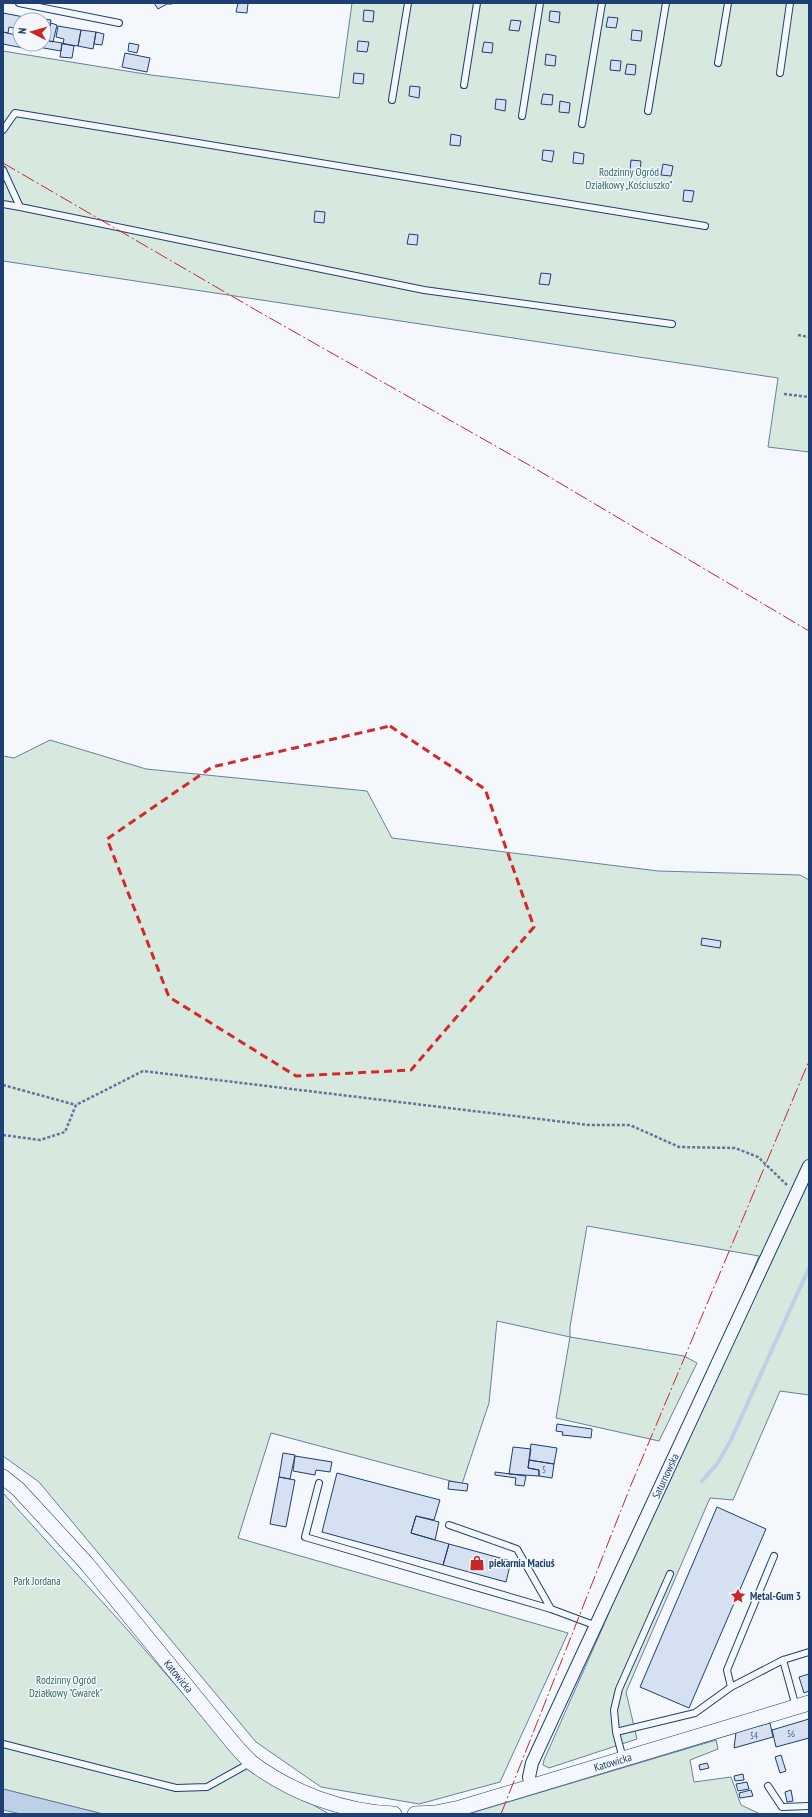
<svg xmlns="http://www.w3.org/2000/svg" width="812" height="1817" viewBox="0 0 812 1817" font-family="'PT Sans Narrow',sans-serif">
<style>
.green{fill:#d7e8df;stroke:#687fa3}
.water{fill:#bed0e5;stroke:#687fa3}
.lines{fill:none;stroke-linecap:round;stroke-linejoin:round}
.stream{stroke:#bed0e5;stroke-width:4}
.building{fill:#d5e0f0;stroke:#1d3f73}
.service-casing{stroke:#1d3f73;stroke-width:8}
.minor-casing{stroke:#1d3f73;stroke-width:14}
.tertiary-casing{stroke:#1d3f73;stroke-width:16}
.path{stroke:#5e769c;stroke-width:2.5;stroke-dasharray:3 2;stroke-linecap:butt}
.service{stroke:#f4f7fb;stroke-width:6}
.minor{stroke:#f4f7fb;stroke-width:12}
.tertiary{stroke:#f4f7fb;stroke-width:15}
.power{stroke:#c62828;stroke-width:1;stroke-dasharray:14 3 2 3;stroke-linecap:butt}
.marked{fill:none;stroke:#d62828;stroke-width:3;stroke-dasharray:8 5;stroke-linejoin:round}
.labels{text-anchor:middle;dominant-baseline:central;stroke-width:3;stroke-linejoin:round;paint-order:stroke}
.number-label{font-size:9px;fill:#4b6792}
.park-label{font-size:11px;fill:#2c6c60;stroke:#f4f7fb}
.street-label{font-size:11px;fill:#1d3f73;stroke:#f4f7fb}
.poi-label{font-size:11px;font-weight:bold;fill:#1d3f73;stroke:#f4f7fb;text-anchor:start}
</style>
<rect width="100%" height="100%" fill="#f4f7fb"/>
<path class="green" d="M352 3H809V452L768 447 778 378 3 261V51L151 75 339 98Z
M50 740 146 769 367 791 392 838 658 871 800 875 809 880V1395L780 1391 733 1500 710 1498 626 1692 637 1739 549 1768 543 1765 544 1760 602 1629 759 1256 587 1226 570 1327V1337L684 1356 697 1363 659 1441 556 1418 570 1337 497 1321 489 1403 462 1484 271 1433 238 1538 568 1633 500 1782 419 1804 321 1787 256 1742 39 1482 3 1456V756L14 758Z
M3 1493 125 1627 246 1766 329 1814H103L3 1789Z
M716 1740 718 1749 690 1760 694 1782 731 1777 741 1805 760 1814H468Z"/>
<path class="water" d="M3 1789 103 1814H21L3 1810Z"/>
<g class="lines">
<path class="stream" d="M702 1481 717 1464 730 1442 809 1268"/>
</g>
<path class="building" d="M154 3H172V4H167L158 9Z
M238 3H248L247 13 236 12Z
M364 10 374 11 373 22 363 21Z
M550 11 560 12 559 23 549 21Z
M3 13 24 17V20H20V29L9 27 8 33 3 32Z
M608 17 618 18 616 28 606 27Z
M43 19 51 20 46 40H44Z
M511 20 521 21 519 31 509 30Z
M51 23 57 25 53 42 46 40Z
M58 26 81 30 78 46 63 44 64 39 56 37Z
M81 30 96 32 93 49 78 46Z
M632 30 642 31 641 41 631 40Z
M3 32 20 36V44H23V48L3 44Z
M96 32 104 34 102 45 94 44Z
M44 40 62 43 61 51 32 46V44H44Z
M358 41 369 42 367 52 357 51Z
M484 42 493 43 492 53 482 52Z
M62 43 74 46 72 58 60 57Z
M129 43 139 45 137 53 128 51Z
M125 53 150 58 147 72 122 67Z
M546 54 556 56 555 66 545 65Z
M611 60 621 61 620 71 610 70Z
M627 64 636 65 635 75 625 74Z
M354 73 364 74 363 84 353 83Z
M410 86 420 87 419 98 409 96Z
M543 94 553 95 552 105 541 104Z
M496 99 506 100 505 111 495 109Z
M560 101 570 103 569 113 559 112Z
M451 134 461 136 460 146 450 145Z
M543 150 554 151 552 162 542 160Z
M574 152 584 154 583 164 573 163Z
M631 160 641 161 640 172 630 171Z
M663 164 673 166 671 176 661 175Z
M684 190 694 191 692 202 683 201Z
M315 211 325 212 324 223 314 222Z
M409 234 418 235 417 245 407 244Z
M541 273 551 274 549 285 539 284Z
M702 938 721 941 720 948 701 945Z
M557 1424 592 1429 591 1438 562 1435 563 1432 556 1431Z
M531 1444 557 1448 554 1464 529 1460Z
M513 1447 531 1449 528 1468 539 1470V1476L509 1474Z
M283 1453 295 1455 290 1479 279 1477Z
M295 1456 332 1462 330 1472 316 1470 315 1475 293 1471Z
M529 1460 554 1464 552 1478 539 1476V1470L528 1468Z
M495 1472 526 1476 524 1486 515 1485 516 1478 495 1475Z
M337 1473 440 1500 434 1520 416 1516 411 1533 449 1544 443 1565 322 1532Z
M279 1477 295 1480 286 1527 270 1524Z
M449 1481 468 1484 467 1491 448 1489Z
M717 1507 766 1529 689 1708 640 1687Z
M416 1516 439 1522 435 1540 411 1533Z
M449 1544 511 1561 506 1582 443 1565Z
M809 1674V1691L804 1693 799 1677Z
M809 1719V1738L776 1747 772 1730Z
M770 1723 773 1737 734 1748 736 1732Z
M781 1755 786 1771 780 1773 775 1757Z
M707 1763 709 1768 700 1770 699 1765Z
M743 1774 744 1780 735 1781 734 1776Z
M747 1782 749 1789 738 1791 736 1784Z
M751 1790 753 1796 740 1798 739 1793Z
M791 1790 793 1801 787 1802 785 1792Z"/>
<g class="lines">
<g class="service-casing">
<path id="service" d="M19 3 119 23
M718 63 728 3
M780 73 790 3
M464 85 477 3
M392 100 408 3
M648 111 666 3
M522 116 540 3
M582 124 602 3
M3 130 15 113 705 226
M3 170 20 207 424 290 672 324
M3 204 20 207
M319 1483 305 1537 551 1609 594 1625
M449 1525 517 1549 551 1609
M774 1556 727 1670 731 1687 783 1660 796 1707
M783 1660 809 1652
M616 1732 695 1713 731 1687
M3 1744 176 1788 207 1787 250 1763
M623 1759 616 1732 614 1710 619 1689 670 1574
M768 1786 782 1807 809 1806"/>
</g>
<g class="minor-casing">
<g id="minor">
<path id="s1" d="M531 1786 529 1777 532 1763 809 1166"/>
</g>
</g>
<g class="tertiary-casing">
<g id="tertiary">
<path id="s2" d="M3 1477 18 1489 87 1564 233 1743C239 1750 245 1757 252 1763 292 1793 344 1812 394 1814"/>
<path id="s3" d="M415 1814 435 1813 460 1808 809 1703"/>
</g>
</g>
<path class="path" d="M798 335 809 337
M784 394 809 397
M3 1085 76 1105
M3 1135 40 1140 65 1132 76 1105 143 1071 589 1125H630L679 1147 735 1148 758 1157 787 1185"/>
<use href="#service" class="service"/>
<use href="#minor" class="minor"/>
<use href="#tertiary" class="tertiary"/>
<path class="power" d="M3 163 254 309 536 469 809 631
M501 1814 631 1485 809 1061"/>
</g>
<path class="marked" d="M390 726 485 789 534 927 411 1070 296 1076 169 997 107 839 212 767Z"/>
<defs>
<g id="shop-bare" transform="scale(1.2)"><path d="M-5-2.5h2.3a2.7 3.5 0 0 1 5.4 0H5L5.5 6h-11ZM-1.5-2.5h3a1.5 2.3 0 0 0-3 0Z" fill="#c62828" stroke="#f4f7fb" stroke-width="2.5" paint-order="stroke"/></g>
<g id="sight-bare" transform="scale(1.2)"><path d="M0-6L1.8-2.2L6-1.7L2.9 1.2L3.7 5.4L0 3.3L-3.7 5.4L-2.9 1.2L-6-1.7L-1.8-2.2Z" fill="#c62828" stroke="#f4f7fb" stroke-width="2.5" paint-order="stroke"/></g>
</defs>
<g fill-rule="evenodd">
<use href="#shop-bare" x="477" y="1563"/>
<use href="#sight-bare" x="738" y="1596"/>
</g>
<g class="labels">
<g class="number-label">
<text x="544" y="1469">5</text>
<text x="791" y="1733">56</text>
<text x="754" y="1735">54</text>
</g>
<g class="park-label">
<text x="629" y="172">Rodzinny Ogród<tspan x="629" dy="13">Działkowy „Kościuszko”</tspan></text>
<text x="37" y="1581">Park Jordana</text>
<text x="66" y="1680">Rodzinny Ogród<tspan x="66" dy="13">Działkowy "Gwarek"</tspan></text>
</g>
<g class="street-label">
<text stroke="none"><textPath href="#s1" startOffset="340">Saturnowska</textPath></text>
<text stroke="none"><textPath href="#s2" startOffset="266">Katowicka</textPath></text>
<text stroke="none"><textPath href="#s3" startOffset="205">Katowicka</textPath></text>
</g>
<g class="poi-label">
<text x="489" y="1563">piekarnia Maciuś</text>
<text x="750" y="1596">Metal-Gum 3</text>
</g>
</g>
<rect width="812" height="1817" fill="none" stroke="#1d3f73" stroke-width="8"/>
<g transform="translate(32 32) rotate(276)"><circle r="19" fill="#f4f7fb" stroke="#9eadc5"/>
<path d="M0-3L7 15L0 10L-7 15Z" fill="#c62828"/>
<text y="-6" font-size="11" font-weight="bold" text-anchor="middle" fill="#1d3f73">N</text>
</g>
</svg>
